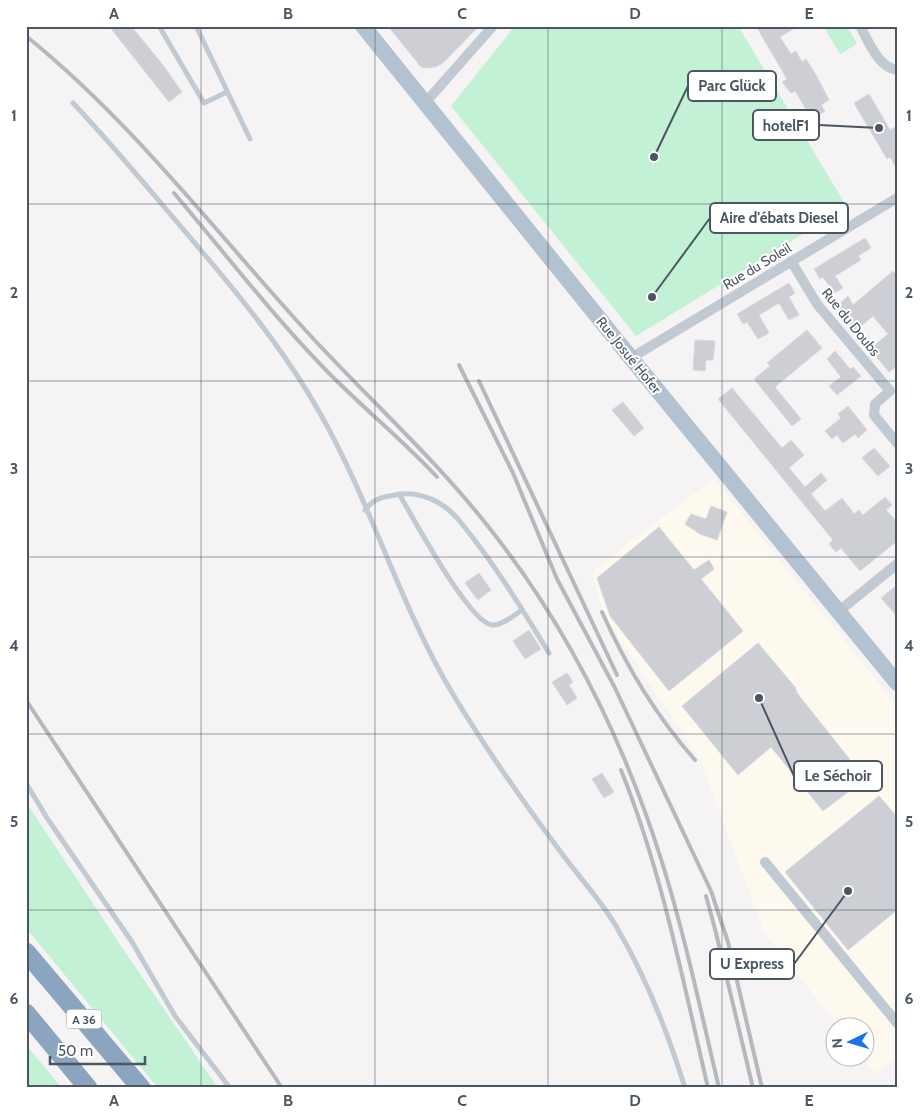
<svg xmlns="http://www.w3.org/2000/svg" width="923" height="1114" viewBox="0 0 923 1114" font-family="Cabin,sans-serif">
<style>
.commercial{fill:#fdf9ef}
.green{fill:#c3f1d5}
.building{fill:#cdcfd5;stroke:#d7d9de}
.lines{fill:none;stroke-linecap:round;stroke-linejoin:round}
.service{stroke:#c1cad2;stroke-width:5}
.minor{stroke:#c1cad2;stroke-width:10}
.primary{stroke:#b3c2d1;stroke-width:16}
.motorway{stroke:#8ba5c1;stroke-width:19}
.rail{stroke:#b5b8bd;stroke-width:4}
.grid{fill:none;stroke:#4a5661;stroke-width:1;stroke-opacity:0.55}
.labels{text-anchor:middle;dominant-baseline:central;stroke-width:4;stroke-linejoin:round;paint-order:stroke}
.shield{fill:#fff;stroke:#808990;stroke-width:1}
.shield-label{font-size:12px;font-weight:bold;fill:#4a5661}
.street-label{font-size:14px;fill:#4a5661;stroke:#fff}
.leader{fill:none;stroke:#4a5661;stroke-width:2}
.callout-dot{fill:#4a5661;stroke:#fff;stroke-width:2}
.callout{fill:#fff;stroke:#4a5661;stroke-width:2}
.callout-label{font-size:15px;text-anchor:middle;font-weight:bold;fill:#4a5661}
.neatline{fill:none;stroke:#4a5661;stroke-width:2}
.grid-label{font-size:16px;text-anchor:middle;font-weight:bold;fill:#4a5661}
</style>
<rect width="100%" height="100%" fill="#f5f3f3"/>
<path class="commercial" d="M714 479 897 706V1058L875 1073 862 1057 866 1056V1026H838L764 932 700 759 605 617 592 573 632 540Z"/>
<path class="green" d="M515 26H738L847 207 636 336 451 106Z
M823 26H847L857 44 840 54Z
M26 802 125 952 218 1088H158L26 928Z
M26 1045 62 1088H26Z"/>
<path class="building" d="M109 26H131L163 65 182 92 169 102Z
M388 26H479L443 63 435 67 427 68 421 67Z
M756 26H798L780 37 791 54 796 51 802 62 806 59 816 75 829 100 821 105 825 111 812 119 795 91 791 93 782 82 787 79Z
M869 94 890 130 897 126V169L890 157 887 159 854 103Z
M865 238 871 248 858 256 861 260 835 276 843 288 834 293 823 277 820 279 814 269Z
M893 271 897 276V366L889 372 870 349 888 334 873 316 855 331 836 307 848 296 853 305Z
M789 283 795 293 789 297 799 315 789 320 779 303 759 315 769 333 758 339 747 322 743 324 737 314Z
M807 330 822 348 775 387 801 419 792 426 754 379 770 366 767 363Z
M695 340 715 341 713 360H706L705 371 693 370Z
M835 351 850 369 853 367 861 376 837 395 829 386 841 377 827 359Z
M732 388 782 448 791 440 804 455 789 468 805 487 821 473 827 480 811 494 825 511 842 498 854 514 859 510 863 515 885 497 892 505 886 510 897 522V541L860 571 841 548 836 552 829 544 833 540 718 399Z
M623 402 644 428 634 436 612 410Z
M848 406 867 430 858 438 855 434 843 443 837 435 832 439 825 431 841 418 838 414Z
M874 448 890 466 878 476 862 458Z
M711 506 727 512 717 540 700 534 685 524 691 514 706 519Z
M659 527 694 570 709 560 714 569 701 579 743 631 669 691 610 616 597 578Z
M479 573 491 590 478 600 465 583Z
M897 585V616L881 598Z
M529 630 541 649 525 659 513 641Z
M758 643 795 687 797 693 859 771 854 775 860 783 823 811 771 747 738 775 682 706Z
M567 673 573 682 569 685 577 698 567 705 552 682Z
M602 773 614 792 604 798 592 779Z
M879 796 897 817V910L848 950 785 872Z"/>
<g class="lines">
<path class="service" d="M159 26 204 103 227 92
M196 26 250 139
M73 103C109 141 143 182 177 222 229 283 282 345 321 415 371 503 399 603 451 691 484 746 521 799 560 851 578 876 600 899 616 926 645 975 668 1033 685 1088
M399 494C413 517 469 623 492 625 502 626 514 615 522 610
M365 510C373 499 382 497 395 495 410 492 425 495 439 503 453 511 463 525 473 538 501 574 525 614 549 653
M26 783 47 818 132 942 175 1016 230 1088"/>
<path class="minor" d="M860 26C869 42 878 67 897 70
M425 103 493 26
M791 261 817 304 890 391 875 404 874 415 897 443
M631 358 897 198
M838 612 897 564
M765 862 897 1023"/>
<path class="primary" d="M363 26 631 358 897 683"/>
<path class="motorway" d="M26 952 141 1088
M26 1013 88 1088"/>
<path class="rail" d="M26 36C125 116 204 217 289 312 353 385 427 449 487 525 566 624 624 741 662 862 685 936 701 1012 719 1088
M174 193C223 251 270 312 322 366 359 405 401 438 437 477
M459 365 513 473 557 579 615 688 711 891 728 942 762 1088
M479 381 617 675
M602 612C626 666 656 716 695 760
M26 700 282 1088
M621 770C662 872 683 981 708 1088
M706 896 716 933 753 1088"/>
</g>
<path class="grid" d="M201 26V1088M375 26V1088M548 26V1088M722 26V1088M26 204H897M26 381H897M26 557H897M26 734H897M26 910H897"/>
<g class="labels">
<rect class="shield" x="66.5" y="1009.5" width="35" height="19" rx="4"/>
<g class="shield-label">
<text x="84" y="1019">A 36</text>
</g>
<g class="street-label">
<text transform="translate(757 266) rotate(-31)">Rue du Soleil</text>
<text transform="translate(851 322) rotate(51)">Rue du Doubs</text>
<text transform="translate(629 355) rotate(51)">Rue Josué Hofer</text>
</g>
</g>
<path class="leader" d="M654 157L688 86M879 128L819 125M652 297L710 218M759 698L794 776M848 891L794 964"/>
<g class="callout-dot">
<circle cx="654" cy="157" r="5"/>
<circle cx="879" cy="128" r="5"/>
<circle cx="652" cy="297" r="5"/>
<circle cx="759" cy="698" r="5"/>
<circle cx="848" cy="891" r="5"/>
</g>
<g class="callout">
<rect x="688" y="71" width="88" height="30" rx="5"/>
<rect x="753" y="110" width="66" height="30" rx="5"/>
<rect x="710" y="203" width="138" height="30" rx="5"/>
<rect x="794" y="761" width="88" height="30" rx="5"/>
<rect x="710" y="949" width="84" height="30" rx="5"/>
</g>
<g class="callout-label">
<text x="732" y="91">Parc Glück</text>
<text x="786" y="131">hotelF1</text>
<text x="779" y="223">Aire d'ébats Diesel</text>
<text x="838" y="781">Le Séchoir</text>
<text x="752" y="969">U Express</text>
</g>
<rect width="923" height="1114" fill="none" stroke="#ffffff" stroke-width="55"/>
<g transform="translate(850 1042) rotate(265)"><circle r="24" fill="#ffffff" stroke="#b7bbc0"/>
<path d="M0-4L9 19L0 12L-9 19Z" fill="#1a73e8"/>
<text y="-8" font-size="14" font-weight="bold" text-anchor="middle" fill="#4a5661">N</text>
</g>
<path d="M50 1056v8h95v-8" fill="none" stroke="#4a5661" stroke-width="2.5"/>
<text x="58" y="1056" font-size="15" fill="#4a5661" stroke="#ffffff" stroke-width="4" paint-order="stroke">50 m</text>
<rect x="28" y="28" width="868" height="1058" class="neatline"/>
<g class="grid-label">
<text x="114" y="19">A</text>
<text x="288" y="19">B</text>
<text x="462" y="19">C</text>
<text x="635" y="19">D</text>
<text x="809" y="19">E</text>
<text x="14" y="121">1</text>
<text x="909" y="121">1</text>
<text x="14" y="298">2</text>
<text x="909" y="298">2</text>
<text x="14" y="474">3</text>
<text x="909" y="474">3</text>
<text x="14" y="651">4</text>
<text x="909" y="651">4</text>
<text x="14" y="827">5</text>
<text x="909" y="827">5</text>
<text x="14" y="1004">6</text>
<text x="909" y="1004">6</text>
<text x="114" y="1106">A</text>
<text x="288" y="1106">B</text>
<text x="462" y="1106">C</text>
<text x="635" y="1106">D</text>
<text x="809" y="1106">E</text>
</g>
</svg>
